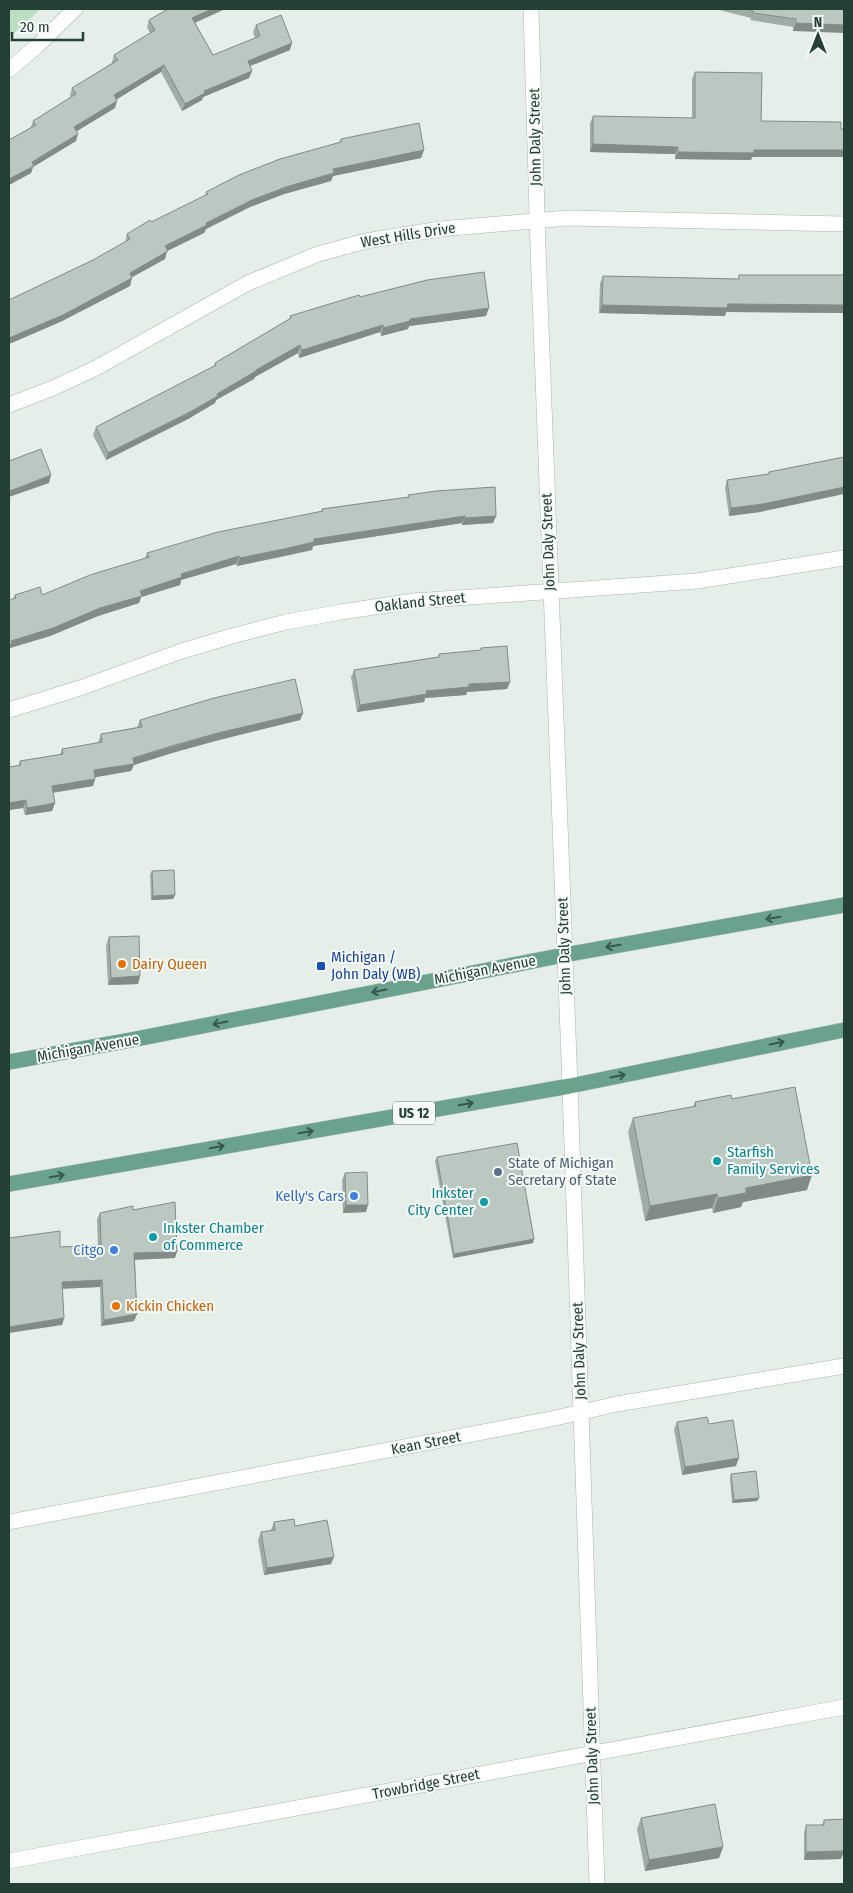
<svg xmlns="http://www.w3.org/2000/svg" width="853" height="1893" viewBox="0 0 853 1893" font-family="'Fira Sans Condensed',sans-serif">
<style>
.green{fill:#bedec3}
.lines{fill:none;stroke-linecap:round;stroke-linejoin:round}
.minor-casing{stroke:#a7b6af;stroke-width:16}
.primary-casing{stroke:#c2c9c6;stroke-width:16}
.minor{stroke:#fff;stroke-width:15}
.primary{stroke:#6aa28e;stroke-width:15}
.wall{fill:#a0aca6}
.shaded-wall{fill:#828c87}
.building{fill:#bac8c1;stroke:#828c87}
.oneway{stroke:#36584b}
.food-dot{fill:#e8710a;stroke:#f5faf7;stroke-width:2}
.transit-dot{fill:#1a4fb4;stroke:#f5faf7;stroke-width:2}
.culture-dot{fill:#0f9aa8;stroke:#f5faf7;stroke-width:2}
.service-dot{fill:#5c6f8a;stroke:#f5faf7;stroke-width:2}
.shop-dot{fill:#3f7fe0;stroke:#f5faf7;stroke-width:2}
.labels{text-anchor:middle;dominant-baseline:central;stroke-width:4;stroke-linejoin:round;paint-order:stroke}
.shield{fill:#f5faf7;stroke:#63776f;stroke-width:1}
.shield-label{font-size:14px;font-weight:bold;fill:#243f35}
.street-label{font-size:15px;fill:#243f35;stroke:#f5faf7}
.transit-label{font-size:15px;fill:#164399;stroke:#f5faf7;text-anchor:start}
.food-label{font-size:15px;fill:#c56008;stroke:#f5faf7;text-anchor:start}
.culture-label{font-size:15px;fill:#0d838f;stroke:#f5faf7;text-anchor:start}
.service-label{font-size:15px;fill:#4e5e75;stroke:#f5faf7;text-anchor:start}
.shop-label{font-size:15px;fill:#366cbe;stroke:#f5faf7;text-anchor:end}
</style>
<rect width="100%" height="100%" fill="#e5eee9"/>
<path class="green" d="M9 9H41L9 38Z"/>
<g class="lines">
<g class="minor-casing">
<path id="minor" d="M531 9 538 247 570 1086 597 1884
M9 70 37 46 75 9
M9 405 53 388 96 368 248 283 318 254 366 241 440 229 568 218 844 224
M9 710 80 688 179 652 232 636 286 622 341 612 414 601 697 581 844 558
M9 1522 551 1419 617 1404 844 1366
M9 1861 844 1707"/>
</g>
<g class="primary-casing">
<path id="primary" d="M9 1062 131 1040 564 955 844 905
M9 1184 570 1086 844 1030"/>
</g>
<use href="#minor" class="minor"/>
<use href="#primary" class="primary"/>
</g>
<path class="wall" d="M168 9H225L195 23 213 55 255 38 253 32 256 25 290 50 250 66 252 71 249 78 203 97 202 100 182 111 161 72 116 99 115 108 77 131 76 141 33 167 31 173 9 185V140L31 127 33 121 71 97 70 95 72 88 112 63V62L114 55 150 33 147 27 149 20Z
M715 9H844L793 31V27L750 20 751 18Z
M695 72 752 157 751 160 675 159V154L590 152V123L593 116 692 118V79Z
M341 139 424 150 421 158 333 176 331 181 284 194 250 207 206 229 204 233 167 251 165 259 132 277 130 286 60 322 9 344V300L93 260 125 242 127 234 205 196 206 192 339 143Z
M739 275H844V313L726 312 725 316 599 313 600 283 603 276 738 279Z
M360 297 486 316 409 326 408 329 381 336 380 332 299 358 298 353 255 377 254 379 216 400 215 403 188 419 106 460 93 435 96 427 214 366 215 363 289 319 290 316Z
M844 457 760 512 729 516 725 488 727 480 768 474 769 472Z
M408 495 496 516 493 523 462 525V523L313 546 312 550 281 557 237 566 236 564 181 580 180 585 141 597 139 603 98 616 50 636 10 648 9 652V600L13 599 15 595H42L145 558 147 553 321 511 322 509 408 497Z
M481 648 510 682 507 689 467 692 466 695 425 698 424 702 357 712 351 677 354 670 438 657 439 654 480 651Z
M303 713 300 720 215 741 172 753 133 765 131 771 95 777V779L93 786 53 793 55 803 52 811 25 815 23 808 9 810V767L18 766 20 761 60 755 62 749 98 743 101 734 137 727 140 720Z
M152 871 175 895 173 899 151 900 150 875Z
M109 937 140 976 138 984 108 985 106 945Z
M732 1099 807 1190 743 1202 741 1207 713 1213 712 1208 645 1221 628 1132 633 1118 693 1107 695 1102Z
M437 1157 533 1243 453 1258 435 1161Z
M345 1173 366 1212 343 1213 342 1180Z
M133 1210 175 1258 135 1259 137 1314 134 1321 101 1326 100 1287 62 1288 64 1318 62 1325 60 1247 98 1245 97 1219 100 1213Z
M677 1422 709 1424 736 1466 682 1475 674 1429Z
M731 1474 759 1498 757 1501 732 1503 730 1478Z
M274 1522 295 1526 331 1564 264 1575 258 1540 261 1532 271 1530Z
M641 1818 723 1847 719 1858 645 1871 637 1829Z
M824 1820 844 1851 841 1859 804 1860V1833L806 1825H822Z"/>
<path class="shaded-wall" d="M212 9H225L189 25 192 18Z
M796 23 844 25V33L793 31Z
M292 43 290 50 245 68 248 61Z
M164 65 161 72 111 103 114 95Z
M252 71 249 78 203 97 202 100 182 111 185 104 204 91Z
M117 101 115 108 72 134 74 127Z
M78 134 76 141 33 167 31 173 9 185V179L32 162Z
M593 144 678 147 675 154 590 152Z
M424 150 421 158 333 176 331 181 284 194 250 207 206 229 204 233 167 251 165 259 127 280 130 273 165 246 206 223 252 200 333 169Z
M754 150H844V157H752L751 160 675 159 678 152Z
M132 278 130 286 60 322 9 344V338Z
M728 304 844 305V313L726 312 725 316 599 313 602 305Z
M489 308 486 316 409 326 408 329 381 336 383 328 410 319Z
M383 325 380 332 299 358 302 350Z
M300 345 298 353 255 377 254 379 216 400 215 403 188 419 106 460 108 453 217 394 256 370Z
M51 475 49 483 9 497V491Z
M844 487V494L760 512 729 516 731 508Z
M465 516 462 523 313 546 312 550 237 566 240 558 314 539Z
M496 516 493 523 462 525 465 518Z
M239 556 236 564 181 580 180 585 141 597 139 603 98 616 50 636 10 648 9 652V645L11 641 140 591 181 574Z
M510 682 507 689 467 692 466 695 425 698 424 702 357 712 360 705 426 691 469 684Z
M303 713 300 720 215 741 172 753 134 765 131 771 91 778 94 770 218 733Z
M95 779 93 786 49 793 52 786Z
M26 800 23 808 9 810V803Z
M55 803 52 811 25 815 27 808Z
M175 895 173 899 151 900 153 896Z
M140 976 138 984 108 985 111 978Z
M812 1175 807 1190 743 1202 741 1207 713 1213 718 1198 746 1188Z
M717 1194 712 1208 645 1221 650 1206Z
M346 1205H368L366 1212 343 1213Z
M534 1239 533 1243 453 1258 454 1254Z
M177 1252 175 1258 132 1260 134 1253Z
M102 1280 100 1287 60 1289 62 1282Z
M137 1314 134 1321 101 1326 104 1320Z
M64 1318 62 1325 9 1333V1327Z
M739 1458 736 1466 682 1475 685 1467Z
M759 1498 757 1501 732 1503 734 1500Z
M334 1557 331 1564 264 1575 267 1568Z
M723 1847 719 1858 645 1871 649 1860Z
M844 1851 841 1859 804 1860 806 1852Z"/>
<path class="building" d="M168 9H212L192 18 213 55 260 36 256 25 281 15 292 43 248 61 252 71 204 91 205 93 185 104 164 65 114 95 117 101 74 127 78 134 32 162 34 166 9 179V140L36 125 33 121 76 94 72 88 118 60 114 55 155 30 149 20Z
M746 9H844V25L796 23V19L753 13V11Z
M695 72 762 73 761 121 841 122V129H844V150H754V153L678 152V147L593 144V116L695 118Z
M419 123 424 150 333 169 334 173 286 187 252 200 206 223 207 225 165 246 168 251 130 273 132 278 63 315 9 338V300L93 260 130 239 127 234 150 220 151 222 208 194 206 192 239 175 280 159 341 142V139Z
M484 272 489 308 410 319V321L383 328V325L302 350 300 345 256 370V371L217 394 218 396 190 412 108 453 96 427 216 365 215 363 291 318 290 316 359 295 360 297 427 280Z
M739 275H844V305L728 304 727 308 602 305 603 276 739 279Z
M41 449 51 475 18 488 9 491V461Z
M844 457V487L763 504 731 508 727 480 769 474V472Z
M495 487 496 516 465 518V516L314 539V542L284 549 240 558 239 556 181 574 182 577 140 591 142 596 100 608 53 628 11 641 12 644 9 645V600L16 598 15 595 40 587 42 595 90 575 149 557 147 553 218 532 323 511 322 509 409 497 408 495 436 491Z
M507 646 510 682 469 684V687L426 691 427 694 360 705 354 670 439 657V654L481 650V648Z
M295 679 303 713 218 733 175 745 133 758 134 764 94 770 95 779 52 786 55 803 27 808 26 800 9 803V767L21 765 20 761 63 754 62 749 102 742 101 734 142 727 140 720 214 698Z
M174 870 175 895 153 896 152 871Z
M139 936 140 976 111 978 109 937Z
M795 1087 812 1175 746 1188V1193L718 1198 717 1194 650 1206 633 1118 696 1106 695 1102 731 1095 732 1099Z
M517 1143 534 1239 454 1254 437 1157Z
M367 1172 368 1205H346L345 1173Z
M175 1202 177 1252 134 1253 137 1314 104 1320 102 1280 62 1282 64 1318 9 1327V1238L60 1231V1247L101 1245 100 1213 133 1206V1210Z
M707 1417 709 1424 733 1420 739 1458 685 1467 677 1422Z
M756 1471 759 1498 734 1500 731 1474Z
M294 1519 295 1526 327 1520 334 1557 267 1568 261 1532 275 1530 274 1522Z
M715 1804 723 1847 649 1860 641 1818Z
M844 1819V1851L806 1852V1825H824V1820Z"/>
<defs><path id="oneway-shaft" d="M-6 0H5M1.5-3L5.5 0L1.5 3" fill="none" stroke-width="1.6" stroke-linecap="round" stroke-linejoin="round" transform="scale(1.25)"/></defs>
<g class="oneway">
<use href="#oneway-shaft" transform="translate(773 918) rotate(170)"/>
<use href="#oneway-shaft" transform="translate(613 946) rotate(170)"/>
<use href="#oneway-shaft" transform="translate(379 991) rotate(169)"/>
<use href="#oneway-shaft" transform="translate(220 1023) rotate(169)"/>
<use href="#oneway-shaft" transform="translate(777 1043) rotate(-12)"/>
<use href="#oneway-shaft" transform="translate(618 1076) rotate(-12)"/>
<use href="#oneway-shaft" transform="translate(466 1104) rotate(-10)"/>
<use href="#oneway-shaft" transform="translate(306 1132) rotate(-10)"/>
<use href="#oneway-shaft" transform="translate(217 1147) rotate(-10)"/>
<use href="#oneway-shaft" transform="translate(57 1176) rotate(-10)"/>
</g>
<g class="food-dot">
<circle cx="122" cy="964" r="5"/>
<circle cx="116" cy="1306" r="5"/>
</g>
<rect class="transit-dot" x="316" y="961" width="10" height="10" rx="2.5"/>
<g class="culture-dot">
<circle cx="717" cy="1161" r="5"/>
<circle cx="484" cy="1202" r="5"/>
<circle cx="153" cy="1237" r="5"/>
</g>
<circle class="service-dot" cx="498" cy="1172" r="5"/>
<g class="shop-dot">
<circle cx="354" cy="1196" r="5"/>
<circle cx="114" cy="1250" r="5"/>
</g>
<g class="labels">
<rect class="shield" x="393" y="1101.5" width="42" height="23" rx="4"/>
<g class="shield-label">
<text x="414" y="1113">US 12</text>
</g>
<g class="street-label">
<text transform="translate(535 137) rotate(-91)">John Daly Street</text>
<text transform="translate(408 235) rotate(-9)">West Hills Drive</text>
<text transform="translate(548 542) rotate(-92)">John Daly Street</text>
<text transform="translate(420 602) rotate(-6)">Oakland Street</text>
<text transform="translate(564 946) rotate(-92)">John Daly Street</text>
<text transform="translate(485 970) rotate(-11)">Michigan Avenue</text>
<text transform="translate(88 1048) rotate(-10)">Michigan Avenue</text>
<text transform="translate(579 1351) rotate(-92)">John Daly Street</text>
<text transform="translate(426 1443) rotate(-11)">Kean Street</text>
<text transform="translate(592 1756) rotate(-92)">John Daly Street</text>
<text transform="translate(426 1784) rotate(-11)">Trowbridge Street</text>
</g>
<g class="transit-label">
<text x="331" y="957">Michigan /<tspan x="331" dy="17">John Daly (WB)</tspan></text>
</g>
<g class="food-label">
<text x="132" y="964">Dairy Queen</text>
<text x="126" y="1306">Kickin Chicken</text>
</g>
<g class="culture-label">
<text x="727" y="1152">Starfish<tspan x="727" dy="17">Family Services</tspan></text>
<text x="474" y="1193" text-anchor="end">Inkster<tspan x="474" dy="17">City Center</tspan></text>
<text x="163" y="1228">Inkster Chamber<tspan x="163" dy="17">of Commerce</tspan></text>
</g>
<g class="service-label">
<text x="508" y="1163">State of Michigan<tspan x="508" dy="17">Secretary of State</tspan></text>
</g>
<g class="shop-label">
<text x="344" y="1196">Kelly's Cars</text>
<text x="104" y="1250">Citgo</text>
</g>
</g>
<rect width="853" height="1893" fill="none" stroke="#243f35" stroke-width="20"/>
<g transform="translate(818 35)" stroke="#f5faf7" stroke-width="4" paint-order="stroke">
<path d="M0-4L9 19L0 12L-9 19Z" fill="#243f35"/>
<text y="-8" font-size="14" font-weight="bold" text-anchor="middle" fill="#243f35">N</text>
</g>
<path d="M12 32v8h71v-8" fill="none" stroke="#243f35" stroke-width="2.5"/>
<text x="20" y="32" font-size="15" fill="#243f35" stroke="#f5faf7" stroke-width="4" paint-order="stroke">20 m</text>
</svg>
